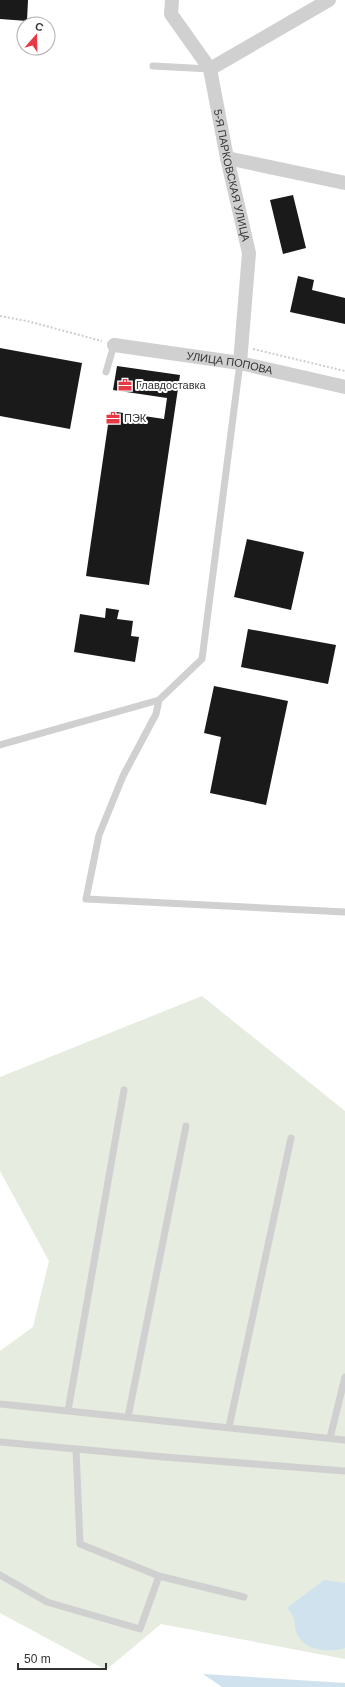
<svg xmlns="http://www.w3.org/2000/svg" width="345" height="1687" viewBox="0 0 345 1687" font-family="Arial,sans-serif">
<style>
.green{fill:#e6ecdf}
.water{fill:#cfe2ee}
.building{fill:#1a1a1a}
.lines{fill:none;stroke-linecap:round;stroke-linejoin:round}
.path{stroke:#cdcdcd;stroke-width:2;stroke-dasharray:2 2;stroke-linecap:butt}
.lane{stroke:#d0d0d0;stroke-width:7}
.street{stroke:#d0d0d0;stroke-width:14}
.labels{text-anchor:middle;dominant-baseline:central;stroke-width:4;stroke-linejoin:round;paint-order:stroke}
.street-label{font-size:11px;fill:#333;stroke:#fff}
.poi-label{font-size:11px;fill:#333;stroke:#fff;text-anchor:start}
</style>
<rect width="100%" height="100%" fill="#fff"/>
<path class="green" d="M202 996 345 1111V1659L161 1624 106 1670 0 1613V1351L33 1327 49 1261 0 1171V1077Z"/>
<path class="water" d="M324 1580 345 1583V1648C329 1653 305 1651 297 1634 292 1622 299 1622 287 1608Z
M203 1674 345 1683V1687H222Z"/>
<path class="building" d="M0 0H28L27 21 0 19Z
M293 195 306 248 283 254 270 200Z
M298 276 314 280 312 290 345 298V324L290 312Z
M0 348 82 363 70 429 0 416Z
M117 366 180 375 149 585 86 576 110 411 164 419 167 398 113 390Z
M247 539 304 552 291 610 234 597Z
M106 608 119 610 117 619 133 621 131 636 139 637 135 662 74 652 80 614 105 618Z
M248 629 336 645 328 684 241 667Z
M214 686 288 701 266 805 210 793 221 737 204 733Z"/>
<g class="lines">
<path class="path" d="M0 316 27 321 102 341
M253 349 345 371"/>
<path class="lane" d="M153 66 210 69
M106 372 114 345
M159 700 156 714 123 776 99 835 86 899 345 912
M0 745 159 700 202 659 240 363
M124 1090 68 1411 345 1440
M0 1404 68 1411
M128 1417 186 1126
M229 1427 291 1138
M330 1438 345 1377
M0 1442 164 1457 345 1471
M76 1449 80 1544 159 1576 244 1597
M0 1575 47 1602 140 1629 159 1576"/>
<g class="street">
<path id="s1" d="M172 0 171 14 210 69 227 158 249 253 240 363"/>
<path d="M210 69 329 0"/>
<path d="M227 158 345 183"/>
<path id="s2" d="M114 345 240 363 345 387"/>
</g>
</g>
<defs>
<g id="office-bare" transform="scale(1.08)"><path d="M-6-3h4V-5.5h4V-3h4V5H-6ZM-1-4.5V-3h2v-1.5ZM-6 0V1H6V0Z" fill="#e63946" stroke="#fff" stroke-width="2.5" paint-order="stroke"/></g>
</defs>
<g fill-rule="evenodd">
<use href="#office-bare" x="125" y="385"/>
<use href="#office-bare" x="113" y="418"/>
</g>
<g class="labels">
<g class="street-label">
<text stroke="none"><textPath href="#s1" startOffset="190">5-Я ПАРКОВСКАЯ УЛИЦА</textPath></text>
<text stroke="none"><textPath href="#s2" startOffset="117">УЛИЦА ПОПОВА</textPath></text>
</g>
<g class="poi-label">
<text x="136" y="385">Главдоставка</text>
<text x="124" y="418">ПЭК</text>
</g>
</g>
<g transform="translate(36 36) rotate(20)"><circle r="19" fill="#ffffff" stroke="#adadad"/>
<path d="M0-3L7 15L0 10L-7 15Z" fill="#e63946"/>
<text y="-6" font-size="11" font-weight="bold" text-anchor="middle" fill="#333333">С</text>
</g>
<path d="M18 1663v6h88v-6" fill="none" stroke="#333333" stroke-width="2"/>
<text x="24" y="1663" font-size="12" fill="#333333" stroke="#ffffff" stroke-width="3" paint-order="stroke">50 m</text>
</svg>
